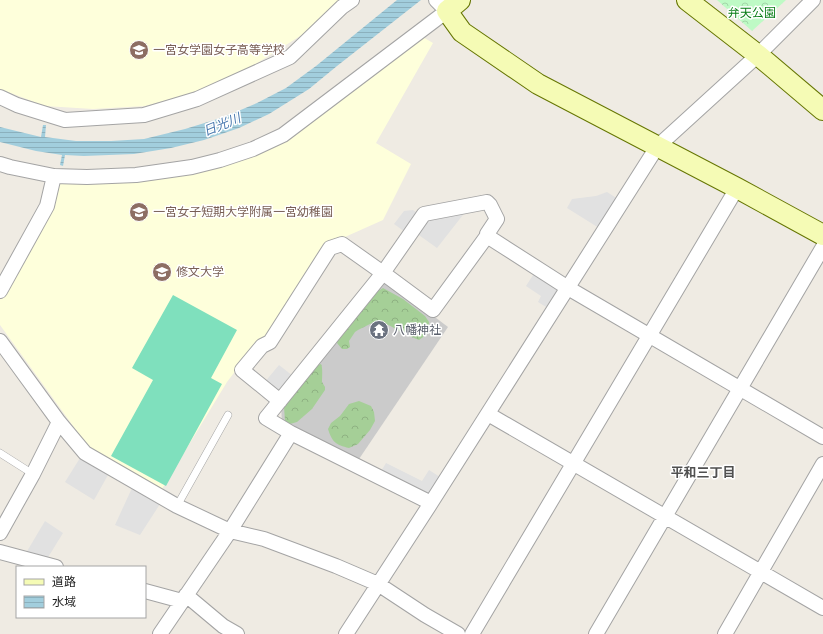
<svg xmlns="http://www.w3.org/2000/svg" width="823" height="634" viewBox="0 0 823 634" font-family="'Nunito Sans','Noto Sans JP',sans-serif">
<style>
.education{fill:#feffdb}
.religious{fill:#cbcbcb}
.forest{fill:url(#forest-crowns)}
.park{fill:url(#park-crowns)}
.pitch{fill:#7fe0bd}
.parking{fill:#e1e1e1}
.water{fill:url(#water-rules)}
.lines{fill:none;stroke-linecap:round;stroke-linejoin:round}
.lane-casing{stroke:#a4a4a4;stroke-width:8}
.street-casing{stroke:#a4a4a4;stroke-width:16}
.secondary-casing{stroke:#667603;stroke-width:22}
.lane{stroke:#fff;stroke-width:7}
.street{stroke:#fff;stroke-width:14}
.secondary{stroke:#f5fbb5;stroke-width:20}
.labels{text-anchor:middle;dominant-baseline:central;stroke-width:3;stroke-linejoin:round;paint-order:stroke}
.park-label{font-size:12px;fill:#097d17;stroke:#fff}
.education-label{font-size:12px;fill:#785e54;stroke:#fff;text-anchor:start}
.worship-label{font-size:12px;fill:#5b616d;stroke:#fff;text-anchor:start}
.water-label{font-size:13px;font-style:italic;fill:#4878af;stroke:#fff}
.neighbourhood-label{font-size:13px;font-weight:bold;fill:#505050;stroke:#fff}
</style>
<defs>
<pattern id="forest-crowns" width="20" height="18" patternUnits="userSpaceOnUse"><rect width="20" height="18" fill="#a5cf97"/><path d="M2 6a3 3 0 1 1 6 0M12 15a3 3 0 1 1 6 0" fill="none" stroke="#8eb182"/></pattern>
<pattern id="park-crowns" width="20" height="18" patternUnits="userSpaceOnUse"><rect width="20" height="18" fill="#befac5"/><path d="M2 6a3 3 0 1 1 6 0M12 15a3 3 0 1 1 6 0" fill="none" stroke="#a3d6a9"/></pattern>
<pattern id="water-rules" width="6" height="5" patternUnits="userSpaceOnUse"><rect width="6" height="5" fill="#a2cedd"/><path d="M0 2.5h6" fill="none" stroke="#8bb0bd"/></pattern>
</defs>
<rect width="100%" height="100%" fill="#efebe3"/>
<path class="education" d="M0 0H345L305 33 251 67 203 90 145 106 93 109 45 106 0 89Z
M421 36 433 43 376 143 411 164 383 220 327 245 266 339 255 345 227 382 162 489 89 448 0 325V300L50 210 57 182 124 180 278 144 294 136Z"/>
<path class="religious" d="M380 284H391L448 327 357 462 282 424 281 405Z"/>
<path class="forest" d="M383 288 403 299 425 316 429 322 428 332 426 335 419 340 409 336 381 321H376L358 330 355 332 349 341 350 347 347 349H342L337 343 338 339 378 291Z
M321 364C323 367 322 379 322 382L325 387V390L312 409 297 422 290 424 285 421 284 407 318 365Z
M359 401 371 406 374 412 375 421 370 430 358 444 349 448C336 445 332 442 328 429L331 423 340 416 349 404Z"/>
<path class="park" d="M717 0H786L752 31Z"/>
<path class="pitch" d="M173 295 237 330 211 378 222 384 166 486 111 456 153 380 132 368Z"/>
<path class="parking" d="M607 192 618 199 599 228 567 208 572 199 596 196Z
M413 210 419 214 405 232 394 224 404 211Z
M466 211 437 248 416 233 428 218Z
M535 272 555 285 557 291 546 307 538 302 541 296 526 286Z
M279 365 293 376 280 391H274L264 383Z
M80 458 108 475 94 500 65 482Z
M386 463 422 481 429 470 440 477 427 497 380 473Z
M132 488 160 504 140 535 115 525Z
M45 521 63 533 47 559 26 553Z"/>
<path class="water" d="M397 0H421L337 66 309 89 269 114 239 128 204 140 171 148 134 154 84 156 65 155 63 166 60 165 62 155 36 151 0 142V127L41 137 43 125H46L45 137 76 141H111L144 139 185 129 224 117 257 103 286 88 316 66Z"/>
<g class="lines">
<g class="lane-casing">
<path id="lane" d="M0 453 33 474
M177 506 228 415"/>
</g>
<g class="street-casing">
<path id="street" d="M0 97 17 105 65 120 144 115 197 99 290 57 342 7 352 0
M0 164 10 167 54 176 87 177 136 175 192 167 220 160 253 149 283 135 439 17 447 11 436 0
M0 291 47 206 54 176
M0 341 59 422 85 453 177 506 230 531 264 539 336 566 378 584 425 615 458 634
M280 401 242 370 262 346 270 342 330 248 342 244 383 273 424 214 487 202 490 205 497 219 487 234V236
M488 414 823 608
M291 433 431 503
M0 533 33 474 59 422
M0 552 56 567
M145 591 182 601
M186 595 223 626 237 634
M160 634 230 531 291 433 266 418 383 273 433 310 487 236 568 288 823 437
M346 634 431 503 657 147 758 55 813 0
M472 634 737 188
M596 634 823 247
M725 634 823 464"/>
</g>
<g class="secondary-casing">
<path id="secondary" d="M460 0 447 11 462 32 538 84 737 188 823 235
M687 0 758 55 823 110"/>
</g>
<use href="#lane" class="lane"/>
<use href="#street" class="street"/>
<use href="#secondary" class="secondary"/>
</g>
<defs>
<g id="school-disc" transform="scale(1)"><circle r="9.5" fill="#8d6e63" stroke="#fff"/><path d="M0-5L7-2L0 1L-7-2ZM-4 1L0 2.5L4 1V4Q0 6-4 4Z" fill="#fff"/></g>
<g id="university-disc" transform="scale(1)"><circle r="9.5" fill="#8d6e63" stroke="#fff"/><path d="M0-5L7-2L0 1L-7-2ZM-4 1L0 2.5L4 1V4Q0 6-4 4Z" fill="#fff"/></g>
<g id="temple-disc" transform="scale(1)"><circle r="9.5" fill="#6b7280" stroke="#fff"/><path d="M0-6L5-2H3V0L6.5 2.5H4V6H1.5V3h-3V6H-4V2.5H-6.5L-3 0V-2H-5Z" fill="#fff"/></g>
</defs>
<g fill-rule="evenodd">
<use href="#school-disc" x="139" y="50"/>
<use href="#school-disc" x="139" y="212"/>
<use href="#university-disc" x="162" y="272"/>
<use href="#temple-disc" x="379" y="330"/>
</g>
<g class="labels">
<g class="park-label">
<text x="752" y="13">弁天公園</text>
</g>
<g class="education-label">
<text x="153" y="50">一宮女学園女子高等学校</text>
<text x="153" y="212">一宮女子短期大学附属一宮幼稚園</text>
<text x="176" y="272">修文大学</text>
</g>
<g class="worship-label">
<text x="393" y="330">八幡神社</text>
</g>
<g class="water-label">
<text transform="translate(222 125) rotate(-22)">日光川</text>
</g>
<g class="neighbourhood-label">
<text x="703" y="473">平和三丁目</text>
</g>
</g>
<rect x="16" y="566" width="130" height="52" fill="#ffffff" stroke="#a5a5a5"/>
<rect x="24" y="579" width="20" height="6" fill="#f5fbb5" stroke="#a5a5a5"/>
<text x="52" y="586" font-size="12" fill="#1d1d1d">道路</text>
<rect x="24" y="596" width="20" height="12" fill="url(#water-rules)" stroke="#a5a5a5"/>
<text x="52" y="606" font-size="12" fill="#1d1d1d">水域</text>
</svg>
